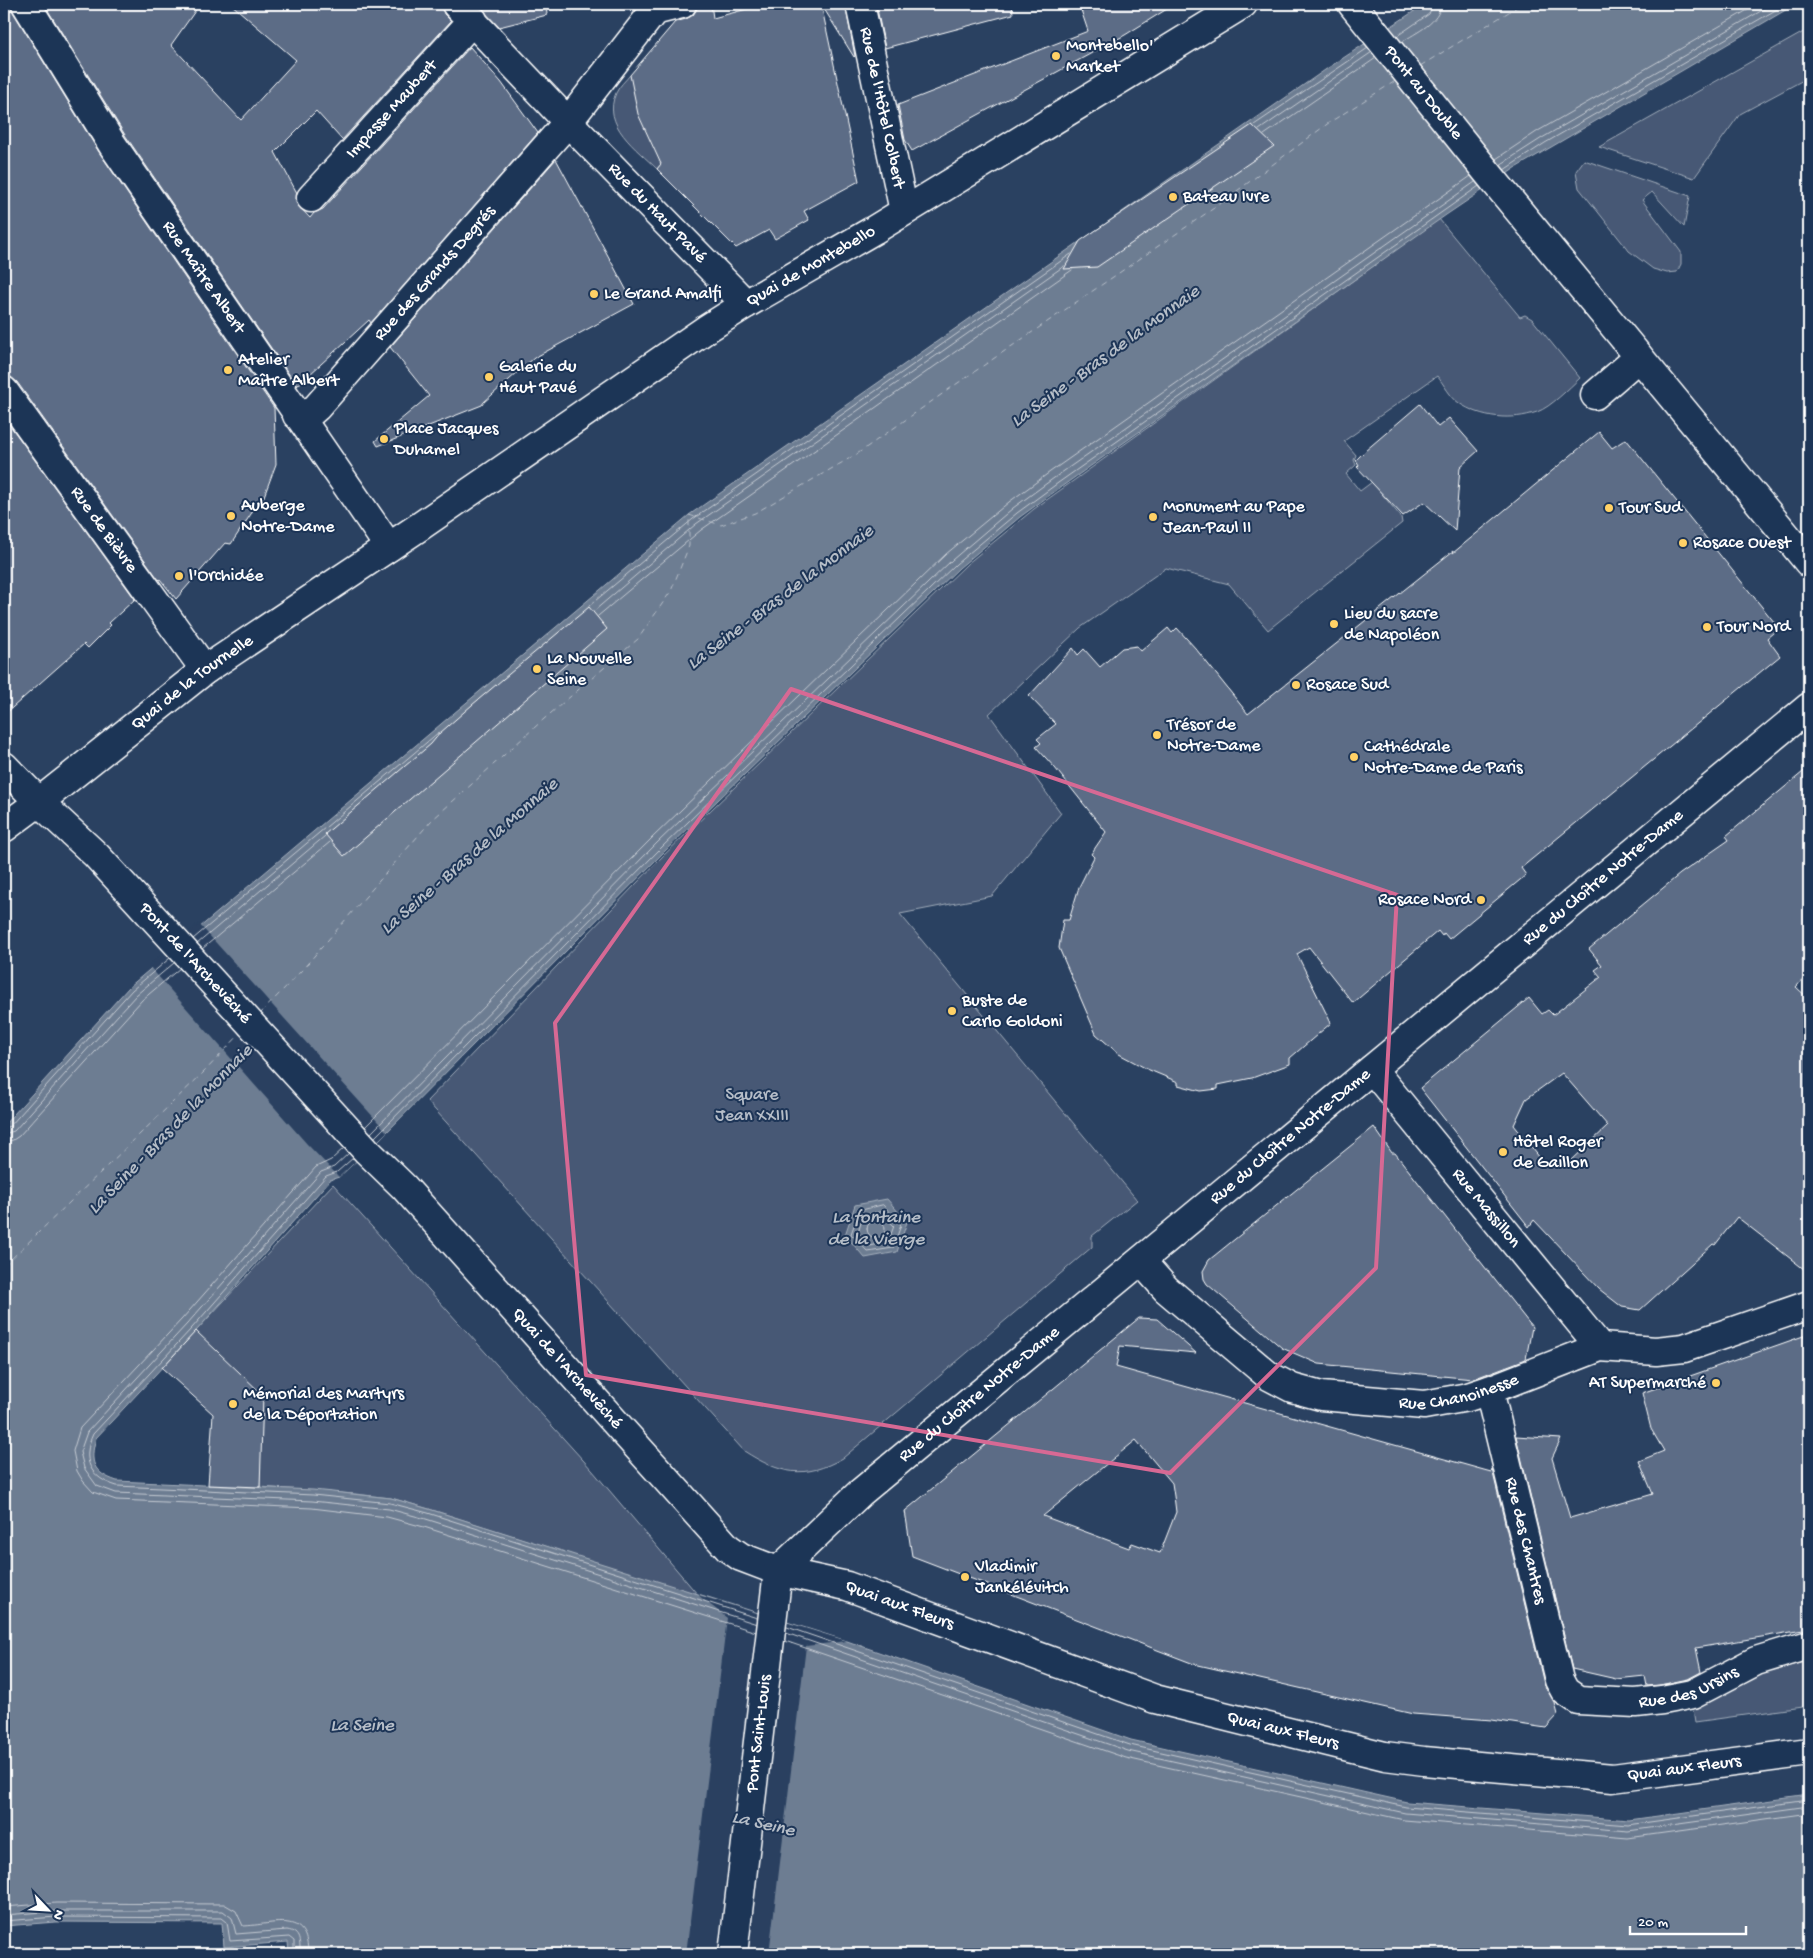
<svg xmlns="http://www.w3.org/2000/svg" width="1813" height="1958" viewBox="0 0 1813 1958" font-family="'Gochi Hand',sans-serif">
<style>
.green{fill:#465975;stroke:#a2acba}
.water{fill:#6d7d92;stroke:#a7b1be}
.pier{fill:#2a4161}
.lines{fill:none;stroke-linecap:round;stroke-linejoin:round}
.shore{stroke:#c5cbd3;stroke-width:1}
.ferry{stroke:#b6bec8;stroke-width:1;stroke-dasharray:6 5;stroke-linecap:butt}
.building{fill:#5b6c86;stroke:#fff;fill-rule:evenodd}
.minor-casing{stroke:#fff;stroke-width:31}
.major-casing{stroke:#fff;stroke-width:31}
.minor{stroke:#1d3557;stroke-width:28}
.major{stroke:#1d3557;stroke-width:28}
.marked{fill:none;stroke:#d76994;stroke-width:4;stroke-linejoin:round}
.poi-dot{fill:#ffd166;stroke:#1d3557;stroke-width:2}
.labels{text-anchor:middle;dominant-baseline:central;stroke-width:4;stroke-linejoin:round;paint-order:stroke}
.poi-label{font-size:18px;fill:#fff;stroke:#1d3557;text-anchor:start}
.street-label{font-size:18px;fill:#fff;stroke:#1d3557}
.park-label{font-size:18px;fill:#b5bdc8;stroke:#1d3557}
.water-label{font-size:19px;font-style:italic;fill:#b6bec8;stroke:#1d3557}
</style>
<rect width="100%" height="100%" fill="#2a4161"/>
<filter id="ink" filterUnits="userSpaceOnUse"><feTurbulence type="fractalNoise" baseFrequency=".02" numOctaves="2"/><feDisplacementMap in="SourceGraphic" scale="10" xChannelSelector="R" yChannelSelector="G"/><feConvolveMatrix kernelMatrix="1 2 1 2 8 2 1 2 1" color-interpolation-filters="sRGB"/></filter>
<g filter="url(#ink)">
<path class="green" d="M1809 29V77L1740 114 1694 178 1599 147Z
M630 75 661 164 657 169C637 149 601 125 616 93 619 86 626 80 630 75Z
M1584 160 1690 196 1684 227 1652 192 1642 200 1681 252V264L1677 272 1667 273 1653 269 1629 251 1579 188 1576 171Z
M1439 219 1520 317 1525 315 1532 319 1580 378C1569 388 1551 407 1537 412 1512 421 1481 418 1459 403 1450 397 1444 384 1437 376L1344 441 1356 455 1354 460 1356 465 1346 474 1360 491 1372 482 1401 517 1402 523 1268 630 1229 584 1166 568 1080 628 989 714 1061 813 992 896 900 914 1137 1200 1092 1236V1247L843 1458C804 1480 780 1474 744 1451L427 1101 662 857 967 564 1034 509Z
M333 1184 592 1470 698 1595 429 1509 391 1498 355 1494 260 1487V1455L196 1331Z
M1809 1661V1706L1695 1722 1693 1709 1756 1675Z"/>
<path class="water" d="M1425 4H1796L1517 167 1446 215 1061 487 1020 517 959 568 665 851 377 1142 339 1177 330 1180 196 1331 96 1438C89 1462 93 1473 117 1481L313 1490 391 1498 429 1509 847 1641 1131 1740 1407 1802 1629 1820 1809 1795V1954H289L288 1942 224 1947 222 1923 56 1922 4 1926V1125L129 987 689 515 1325 70Z
M887 1199 907 1222 897 1252 865 1258 845 1235 855 1205Z"/>
<path class="pier" d="M199 924 387 1132 339 1177 307 1144 149 966Z
M698 1595 847 1641 806 1646 769 1954H686L727 1618Z"/>
<g class="lines">
<path class="shore" d="M1397 36 1429 14 1433 4
M1402 42C1416 32 1440 23 1441 4
M1254 125 1368 48
M1259 130 1372 52
M1264 135 1376 58
M1496 159 1538 131 1758 4
M1500 165 1542 138 1773 4
M1504 170 1545 143 1786 4
M589 606 693 519 1071 254
M594 611 696 524 1064 266
M598 616 701 530 1072 270
M193 939 439 732
M197 944 325 836
M202 949 330 842
M365 1127 652 838 946 554 1009 502 1050 472 1471 176
M4 1128 10 1126 132 990 170 958
M371 1133 657 843 952 560 1013 508 1054 478 1475 182
M4 1134 14 1131 136 995 174 963
M375 1137 662 847 956 564 1017 513 1058 483 1479 186
M4 1142 13 1140 19 1136 142 1000 180 968
M344 1148 331 1160 316 1167 182 1319 80 1428 73 1451 77 1471 83 1481 93 1492 116 1500 312 1508 387 1517 424 1527 756 1632
M349 1153 334 1167 321 1172 187 1324 87 1432 80 1452 84 1468 97 1486 116 1493 312 1501 389 1509 426 1519 757 1624
M353 1158 337 1172 326 1176 192 1328 93 1434C81 1460 90 1478 117 1486L313 1495 390 1503 428 1513 757 1618
M883 1205 901 1225 893 1248 868 1252 851 1234 859 1211Z
M881 1212 894 1226 888 1242 870 1246 858 1233 863 1216Z
M867 1229a9 9 0 1 1 18 0a9 9 0 1 1-18 0Z
M787 1627 1130 1745 1406 1807 1628 1825 1809 1800
M786 1633 1128 1751 1405 1813 1628 1831 1809 1806
M785 1641 1126 1758 1404 1820 1628 1838 1809 1813
M4 1907 56 1903 224 1904 236 1911 243 1926C274 1925 308 1909 308 1954
M4 1915 56 1911H223L232 1918 236 1934 287 1930C301 1932 300 1943 300 1954
M4 1921 56 1917 222 1918 227 1922 230 1941 289 1937 294 1941V1954"/>
<path class="ferry" d="M1420 66 1522 4
M260 1014 302 970 431 821 544 719 638 639 671 591 689 546V515L721 525 755 513 857 454 955 385 1214 208 1330 122 1397 80
M4 1266 205 1071 241 1033"/>
</g>
<path class="building" d="M4 4H10L13 12 99 152 274 408 276 464 263 499H261L231 544 225 543 176 599 160 579 159 580 17 382 11 377 4 376Z
M44 4H200L171 45 241 120 296 60 231 4H441L444 14 451 21 342 140 316 111 275 152 297 193 296 203 310 218 314 213 323 209 470 47 501 82 538 133 371 323 369 320 297 386 125 135Z
M477 4H546L547 15 499 27Z
M697 4H711L713 18 766 4H821L859 181 804 211 809 220 775 239 769 230 736 248 657 169 661 164 638 114 630 75 675 22 686 19 693 15 697 9Z
M821 4H845L855 56 854 57Z
M876 4H1012L1013 14 885 48Z
M1079 4H1175L1125 35 912 151 905 140 898 105 1088 31Z
M1252 125 1274 146 1097 267 1064 269 1080 241Z
M556 159 634 304 534 358 484 402 482 405 378 446 375 441 429 396 390 347Z
M1420 404 1438 427 1449 418 1478 451 1460 467 1455 531 1424 502 1403 516 1357 467 1359 465 1356 460 1365 451Z
M4 417 135 599 109 623 111 625 88 648 84 644 4 715Z
M1599 432 1612 448 1626 439 1779 628 1767 638 1780 656 1521 868 1526 875 1449 939 1444 933 1442 936 1438 931 1353 1003 1309 947 1297 954 1331 1023 1290 1058V1064L1252 1078 1218 1085V1089L1201 1091 1178 1085V1082L1147 1069 1119 1054 1096 1034 1059 948 1063 920H1069L1079 887 1094 857 1091 854 1106 832 1055 768 1036 747 1041 743 1037 739 1056 724 1029 696 1073 648 1078 655 1084 649 1100 667 1122 648 1137 646 1141 651 1168 628 1172 633 1177 628 1196 649 1248 714 1453 551V553Z
M589 607 607 629 344 856 325 834 431 744 440 733 472 705Z
M1809 767V973L1796 987 1809 999V1273L1737 1217 1715 1245 1713 1244 1640 1310 1622 1307 1599 1289 1534 1220 1529 1227 1420 1088 1529 998 1542 1014 1548 1010 1553 1015 1601 977 1595 970 1602 965 1589 949 1680 874 1729 840 1726 836ZM1562 1073 1608 1126 1571 1161 1544 1163 1514 1125 1526 1099Z
M1374 1127 1392 1153H1395L1532 1327 1526 1359 1473 1379 1319 1364 1282 1348 1207 1284 1204 1279 1203 1271 1209 1260Z
M1139 1318 1157 1319 1196 1353 1120 1346 1116 1367 1491 1472 1492 1469 1544 1684 1555 1703 1558 1715 1546 1728 1492 1720 1413 1714 1194 1664 912 1556 905 1511ZM1136 1440 1172 1483 1174 1496 1176 1512 1160 1553 1132 1543 1129 1548 1043 1516Z
M196 1331 263 1395 260 1487 208 1485 213 1414 162 1368Z
M1809 1334V1629L1696 1648 1701 1672 1688 1679 1660 1685 1647 1686 1645 1676 1616 1679 1572 1669 1516 1436 1561 1439 1552 1458 1570 1518 1653 1494 1639 1461 1664 1451 1651 1429 1642 1393Z"/>
<g class="lines">
<g class="minor-casing">
<g id="minor">
<path id="s1" d="M26 4 112 144 389 547"/>
<path id="s2" d="M456 4 568 122 746 304"/>
<path id="s3" d="M860 4 904 211"/>
<path id="s4" d="M1352 4 1495 182 1809 563"/>
<path id="s5" d="M311 198 473 20"/>
<path id="s6" d="M4 391 205 670"/>
<path d="M1595 395 1639 357"/>
<path id="s7" d="M297 415 309 414 317 407 568 122 654 11 682 4"/>
<path id="s8" d="M4 766 39 802 96 855 367 1151 404 1187 728 1548 741 1557 778 1571 847 1586 1155 1699 1385 1756 1424 1761 1613 1778 1809 1752"/>
<path id="s9" d="M1372 1069 1600 1347"/>
<path id="s10" d="M1141 1261 1166 1289 1269 1376 1292 1388 1321 1396 1424 1405 1468 1397 1489 1390 1600 1347 1656 1351 1684 1348 1809 1305"/>
<path id="s11" d="M1489 1390 1559 1680 1565 1691 1578 1700 1636 1703 1662 1700 1693 1694 1756 1661 1809 1645"/>
<path id="s12" d="M778 1571 860 1493 1809 707"/>
<path id="s13" d="M733 1954 778 1571"/>
</g>
</g>
<g class="major-casing">
<g id="major">
<path id="s14" d="M4 828 39 802 205 670 419 527 708 328 746 304 874 230 1243 4"/>
</g>
</g>
<use href="#minor" class="minor"/>
<use href="#major" class="major"/>
</g>
</g>
<path class="marked" d="M791 689 1397 895 1376 1268 1170 1473 586 1375 555 1023Z"/>
<g class="poi-dot">
<circle cx="1056" cy="56" r="5"/>
<circle cx="1173" cy="197" r="5"/>
<circle cx="594" cy="294" r="5"/>
<circle cx="228" cy="370" r="5"/>
<circle cx="489" cy="377" r="5"/>
<circle cx="384" cy="439" r="5"/>
<circle cx="1609" cy="508" r="5"/>
<circle cx="231" cy="516" r="5"/>
<circle cx="1153" cy="517" r="5"/>
<circle cx="1683" cy="543" r="5"/>
<circle cx="179" cy="576" r="5"/>
<circle cx="1334" cy="624" r="5"/>
<circle cx="1707" cy="627" r="5"/>
<circle cx="537" cy="669" r="5"/>
<circle cx="1296" cy="685" r="5"/>
<circle cx="1157" cy="735" r="5"/>
<circle cx="1354" cy="757" r="5"/>
<circle cx="1481" cy="900" r="5"/>
<circle cx="952" cy="1011" r="5"/>
<circle cx="1503" cy="1152" r="5"/>
<circle cx="1716" cy="1383" r="5"/>
<circle cx="233" cy="1404" r="5"/>
<circle cx="965" cy="1577" r="5"/>
</g>
<g class="labels">
<g class="poi-label">
<text x="1066" y="46">Montebello'<tspan x="1066" dy="21">Market</tspan></text>
<text x="1183" y="197">Bateau Ivre</text>
<text x="604" y="294">Le Grand Amalfi</text>
<text x="238" y="360">Atelier<tspan x="238" dy="21">Maître Albert</tspan></text>
<text x="499" y="367">Galerie du<tspan x="499" dy="21">Haut Pavé</tspan></text>
<text x="394" y="429">Place Jacques<tspan x="394" dy="21">Duhamel</tspan></text>
<text x="241" y="506">Auberge<tspan x="241" dy="21">Notre-Dame</tspan></text>
<text x="1163" y="507">Monument au Pape<tspan x="1163" dy="21">Jean-Paul II</tspan></text>
<text x="1619" y="508">Tour Sud</text>
<text x="1693" y="543">Rosace Ouest</text>
<text x="189" y="576">l'Orchidée</text>
<text x="1344" y="614">Lieu du sacre<tspan x="1344" dy="21">de Napoléon</tspan></text>
<text x="1717" y="627">Tour Nord</text>
<text x="547" y="659">La Nouvelle<tspan x="547" dy="21">Seine</tspan></text>
<text x="1306" y="685">Rosace Sud</text>
<text x="1167" y="725">Trésor de<tspan x="1167" dy="21">Notre-Dame</tspan></text>
<text x="1364" y="747">Cathédrale<tspan x="1364" dy="21">Notre-Dame de Paris</tspan></text>
<text x="1471" y="900" text-anchor="end">Rosace Nord</text>
<text x="962" y="1001">Buste de<tspan x="962" dy="21">Carlo Goldoni</tspan></text>
<text x="1513" y="1142">Hôtel Roger<tspan x="1513" dy="21">de Gaillon</tspan></text>
<text x="1706" y="1383" text-anchor="end">AT Supermarché</text>
<text x="243" y="1394">Mémorial des Martyrs<tspan x="243" dy="21">de la Déportation</tspan></text>
<text x="975" y="1567">Vladimir<tspan x="975" dy="21">Jankélévitch</tspan></text>
</g>
<g class="street-label">
<text stroke="none"><textPath href="#s4" startOffset="114">Pont au Double</textPath></text>
<text stroke="none"><textPath href="#s3" startOffset="106">Rue de l'Hôtel Colbert</textPath></text>
<text stroke="none"><textPath href="#s5" startOffset="120">Impasse Maubert</textPath></text>
<text stroke="none"><textPath href="#s2" startOffset="290">Rue du Haut Pavé</textPath></text>
<text stroke="none"><textPath href="#s14" startOffset="984">Quai de Montebello</textPath></text>
<text stroke="none"><textPath href="#s7" startOffset="201">Rue des Grands Degrés</textPath></text>
<text stroke="none"><textPath href="#s1" startOffset="326">Rue Maître Albert</textPath></text>
<text stroke="none"><textPath href="#s6" startOffset="171">Rue de Bièvre</textPath></text>
<text stroke="none"><textPath href="#s14" startOffset="238">Quai de la Tournelle</textPath></text>
<text stroke="none"><textPath href="#s12" startOffset="1078">Rue du Cloître Notre-Dame</textPath></text>
<text stroke="none"><textPath href="#s8" startOffset="275">Pont de l'Archevêché</textPath></text>
<text stroke="none"><textPath href="#s12" startOffset="672">Rue du Cloître Notre-Dame</textPath></text>
<text stroke="none"><textPath href="#s9" startOffset="180">Rue Massillon</textPath></text>
<text stroke="none"><textPath href="#s8" startOffset="825">Quai de l'Archevêché</textPath></text>
<text stroke="none"><textPath href="#s10" startOffset="368">Rue Chanoinesse</textPath></text>
<text stroke="none"><textPath href="#s12" startOffset="268">Rue du Cloître Notre-Dame</textPath></text>
<text stroke="none"><textPath href="#s11" startOffset="155">Rue des Chantres</textPath></text>
<text stroke="none"><textPath href="#s8" startOffset="1248">Quai aux Fleurs</textPath></text>
<text stroke="none"><textPath href="#s11" startOffset="440">Rue des Ursins</textPath></text>
<text stroke="none"><textPath href="#s8" startOffset="1652">Quai aux Fleurs</textPath></text>
<text stroke="none"><textPath href="#s13" startOffset="222">Pont Saint-Louis</textPath></text>
<text stroke="none"><textPath href="#s8" startOffset="2058">Quai aux Fleurs</textPath></text>
</g>
<g class="park-label">
<text x="752" y="1095">Square<tspan x="752" dy="21">Jean XXIII</tspan></text>
</g>
<g class="water-label">
<text transform="translate(1106 357) rotate(-36)">La Seine - Bras de la Monnaie</text>
<text transform="translate(781 598) rotate(-37)">La Seine - Bras de la Monnaie</text>
<text transform="translate(470 857) rotate(-41)">La Seine - Bras de la Monnaie</text>
<text transform="translate(171 1130) rotate(-46)">La Seine - Bras de la Monnaie</text>
<text x="876" y="1218">La fontaine<tspan x="876" dy="22">de la Vierge</tspan></text>
<text x="362" y="1726">La Seine</text>
<text transform="translate(763 1825) rotate(13)">La Seine</text>
</g>
</g>
<rect width="1813" height="1958" fill="none" stroke="#1d3557" stroke-width="20"/>
<rect x="10" y="10" width="1793" height="1938" fill="none" stroke="#fff" stroke-width="2" filter="url(#ink)"/>
<g transform="translate(48 1910) rotate(115)" stroke="#1d3557" stroke-width="4" paint-order="stroke">
<path d="M0-4L9 19L0 12L-9 19Z" fill="#ffffff"/>
<text y="-8" font-size="14" font-weight="bold" text-anchor="middle" fill="#ffffff">N</text>
</g>
<path d="M1630 1926v8h116v-8" fill="none" stroke="#ffffff" stroke-width="2.5"/>
<text x="1638" y="1926" font-size="15" fill="#ffffff" stroke="#1d3557" stroke-width="4" paint-order="stroke">20 m</text>
</svg>
